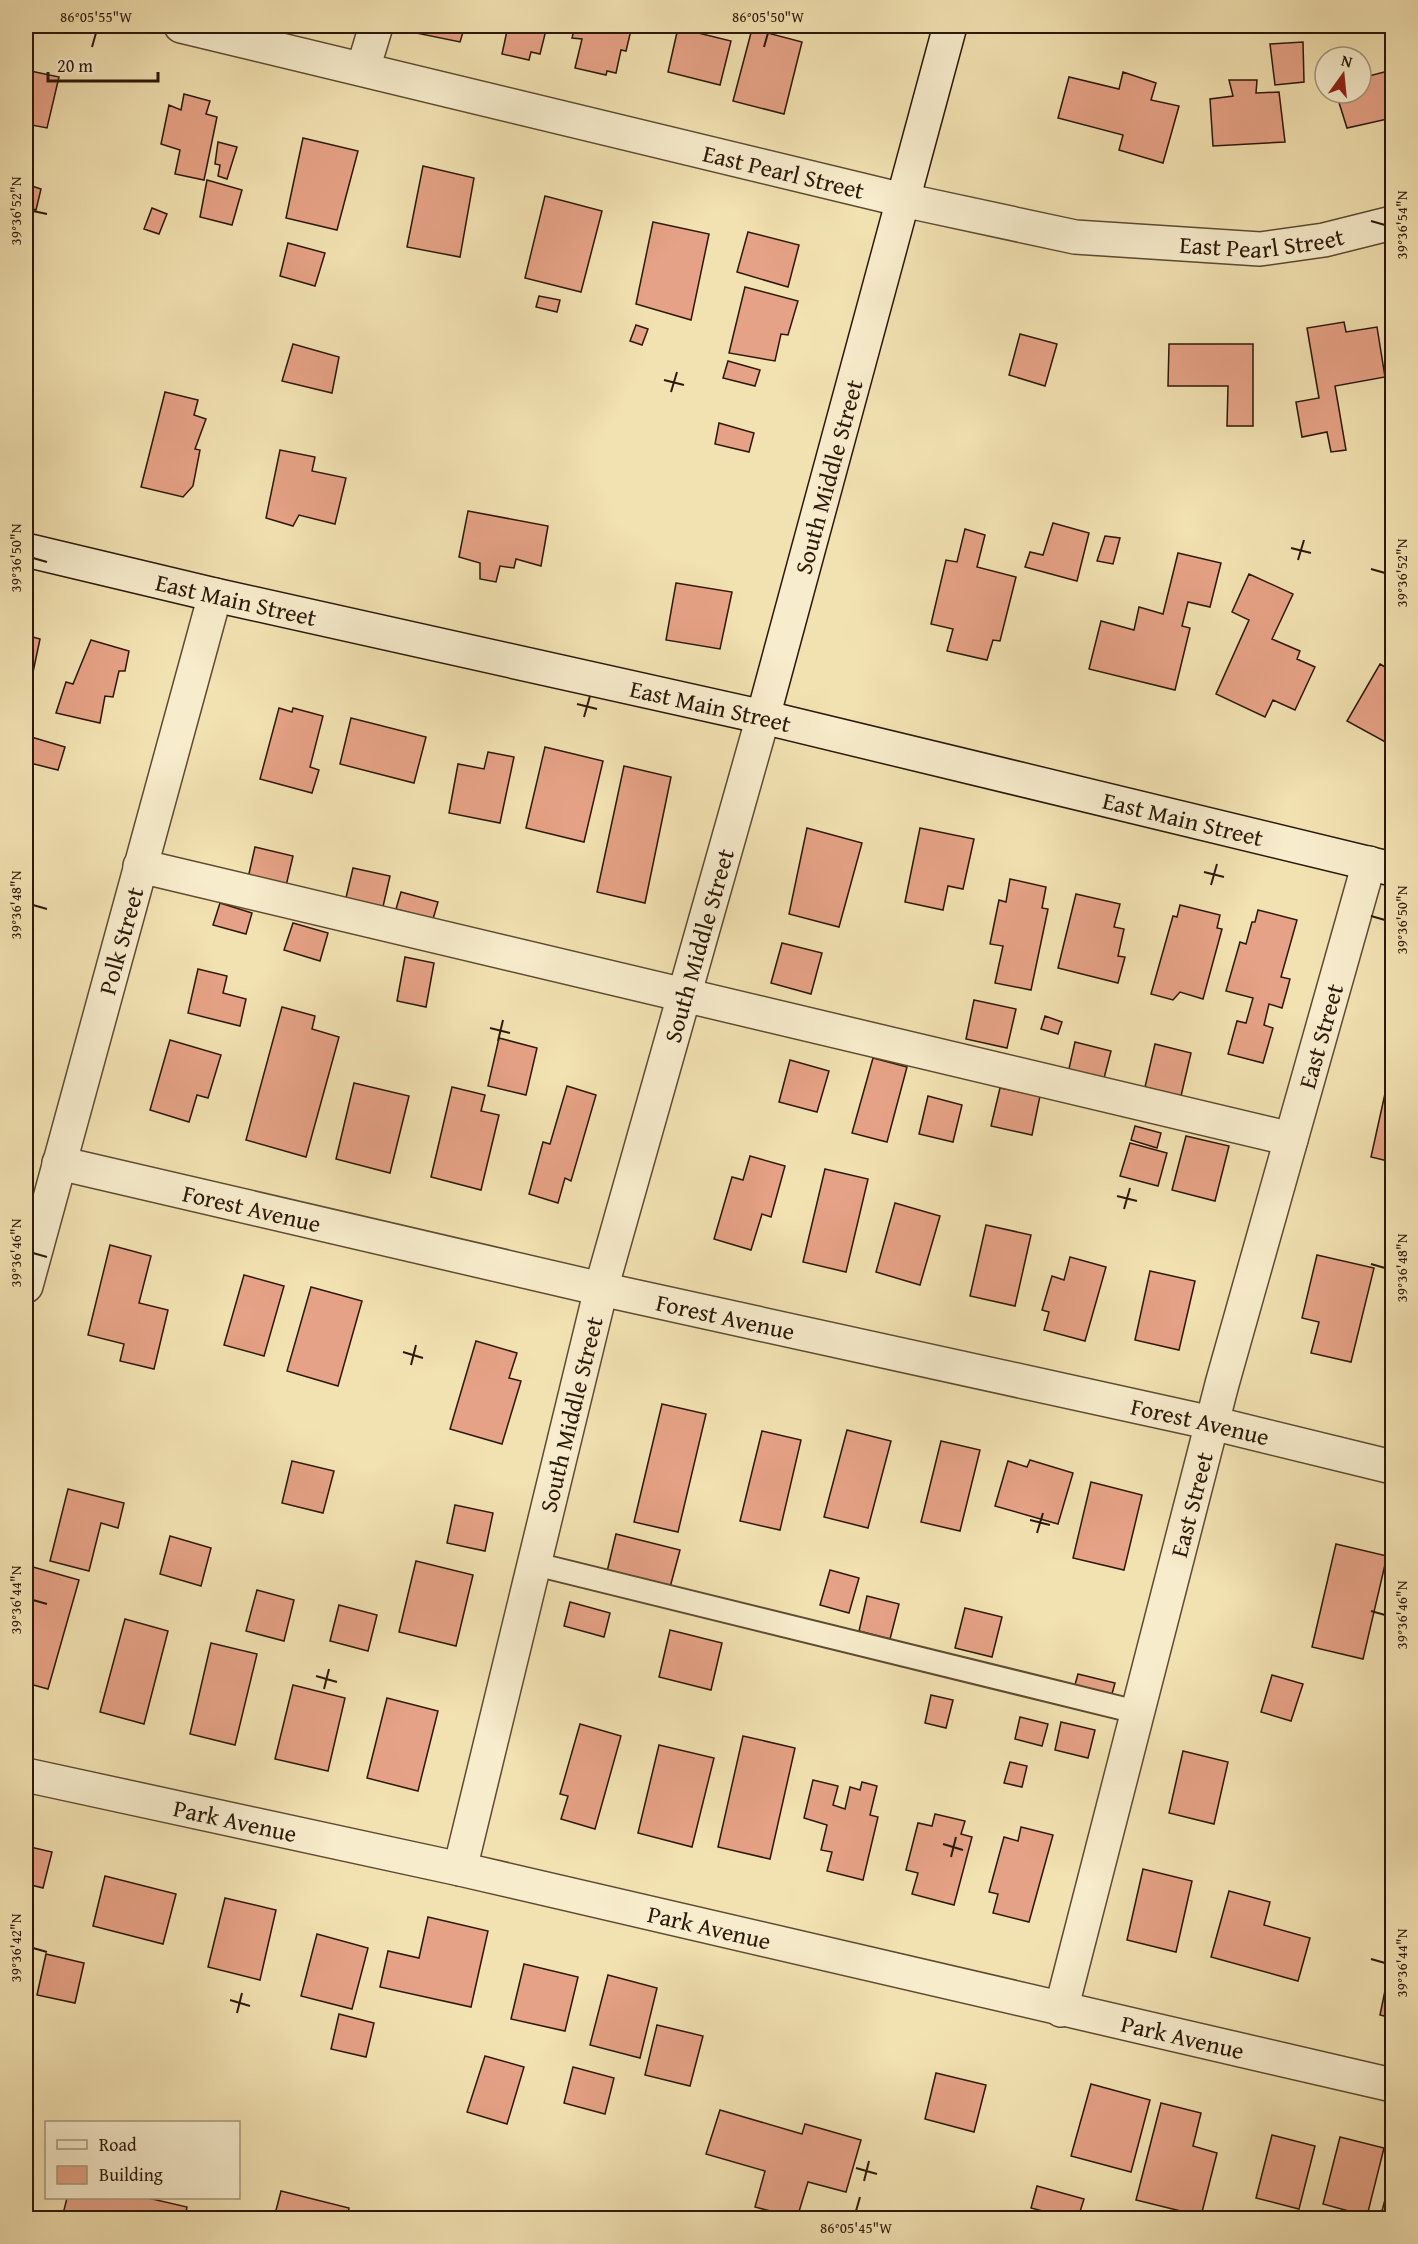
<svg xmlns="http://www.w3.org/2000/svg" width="1418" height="2244" viewBox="0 0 1418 2244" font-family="'Gentium Book Plus',serif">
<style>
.building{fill:#e6a286;stroke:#2c1808;stroke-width:1.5}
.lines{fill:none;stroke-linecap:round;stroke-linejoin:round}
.lane-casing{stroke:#5e4a32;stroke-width:26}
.street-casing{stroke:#5e4a32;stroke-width:36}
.secondary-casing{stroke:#2c1808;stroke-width:36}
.lane{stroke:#f7eccc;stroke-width:22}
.street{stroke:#f7eccc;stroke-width:33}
.secondary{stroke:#f7eccc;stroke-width:33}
.ticks{fill:none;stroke:#2c1808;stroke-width:2}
.labels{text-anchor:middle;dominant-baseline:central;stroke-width:4.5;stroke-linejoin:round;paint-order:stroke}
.street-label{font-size:24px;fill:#2c1808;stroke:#f7eccc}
.neatline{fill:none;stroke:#2c1808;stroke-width:2}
.ticks-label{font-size:15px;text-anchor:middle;fill:#2c1808}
</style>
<rect width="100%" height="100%" fill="#f2e1b1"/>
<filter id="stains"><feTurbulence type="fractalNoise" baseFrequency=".00333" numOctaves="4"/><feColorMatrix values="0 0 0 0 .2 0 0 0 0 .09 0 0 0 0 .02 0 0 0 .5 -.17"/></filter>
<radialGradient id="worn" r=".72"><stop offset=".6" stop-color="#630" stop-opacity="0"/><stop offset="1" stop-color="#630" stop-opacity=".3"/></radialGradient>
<path class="building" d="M417 26H465L460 42 416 33Z
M508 26H547L540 54 531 52 529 60 502 54Z
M575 26H632L626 51 621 50 616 73 607 71 606 75 575 68 582 39 572 38Z
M1392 26V54L1387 27Z
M678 28 731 41 720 85 668 72Z
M752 29 802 42 784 114 733 101Z
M1303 42 1304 82 1275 85 1270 44Z
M26 70 59 77 47 128 26 124Z
M1392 70V118L1347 128 1336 93H1361V78Z
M1123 72 1156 83 1151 100 1179 106 1163 163 1119 150 1123 135 1058 118 1069 77 1119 89Z
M1229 80H1257L1256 93 1279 92 1285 142 1213 146 1210 99 1233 96Z
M184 94 210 101 206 114 217 117 204 180 175 174 180 150 161 144 169 105 181 110Z
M303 138 358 151 337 230 286 218Z
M218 142 237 147 227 179 218 176 220 165 215 164Z
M423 166 474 178 460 257 407 247Z
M207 180 242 190 232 225 200 217Z
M26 184 41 189 36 210 26 207Z
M545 196 602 211 581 292 525 278Z
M152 208 167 214 159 234 144 229Z
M653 222 709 234 691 320 636 304Z
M748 232 799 245 788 287 737 272Z
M288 243 325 253 315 286 280 276Z
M745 287 798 301 788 335 781 334 775 361 729 353Z
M539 296 560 300 557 312 536 307Z
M1344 322 1346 332 1377 327 1385 377 1335 386 1346 450 1331 452 1327 432 1302 437 1296 402 1319 398 1307 328Z
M636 325 648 329 642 345 630 341Z
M1020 334 1057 344 1045 386 1009 375Z
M293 344 339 357 332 393 282 381Z
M1169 344H1253V426H1227L1228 386H1168Z
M728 361 760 370 755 386 723 378Z
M26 364 31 365 26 389Z
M165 392 198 400 194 415 206 419 195 449 200 450 193 486 183 497 141 487Z
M719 423 754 433 749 452 715 444Z
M280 450 315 457 312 471 346 478 335 524 299 515 293 526 266 518Z
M468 511 548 526 541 566 516 559 514 568 500 566 496 582 480 579V563L459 557Z
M1053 523 1089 533 1077 581 1025 567 1030 552 1043 555Z
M965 529 985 535 977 567 1016 577 1000 641 993 640 987 660 947 651 953 629 931 624 946 560 957 562Z
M1105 536 1120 538 1113 564 1097 561Z
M1178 553 1221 563 1210 607 1188 602 1182 626 1190 628 1175 690 1089 669 1101 621 1134 630 1139 607 1163 614Z
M1249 574 1293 594 1272 639 1300 651 1297 659 1315 667 1295 710 1273 700 1265 717 1216 694 1249 620 1232 612Z
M676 583 732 592 720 649 666 640Z
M26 635 40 639 32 677 26 676Z
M91 640 129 651 125 671H119L113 697 105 696 100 723 56 713 66 682 73 684Z
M1380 664 1392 671V738L1389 744 1347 721Z
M279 708 292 712 293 708 323 716 310 767 319 770 312 793 260 779Z
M351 718 426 737 414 783 340 764Z
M28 736 65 747 58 770 26 762Z
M545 747 603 761 584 842 526 828Z
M488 752 514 757 500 823 449 813 458 764 484 769Z
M624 766 671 777 645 903 597 892Z
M807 828 862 843 839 927 789 914Z
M920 828 974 839 963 889 948 886 943 910 905 902Z
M255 847 293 856 286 886 248 878Z
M353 868 390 876 382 911 345 902Z
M1010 879 1046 887 1042 908 1048 909 1031 990 995 983 1003 946 990 944 999 900 1006 902Z
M401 892 438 902 433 919 396 909Z
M1076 894 1120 904 1114 927 1124 929 1118 956 1125 957 1118 983 1058 968Z
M220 903 252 913 246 934 213 925Z
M1180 905 1220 915 1217 928 1222 929 1203 999 1180 992 1173 1000 1151 994 1173 916 1177 917Z
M1258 910 1297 920 1281 977 1290 979 1282 1008 1269 1004 1264 1025 1273 1028 1263 1063 1228 1054 1237 1021 1246 1023 1253 998 1226 991 1240 942 1246 944 1252 922H1255Z
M293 923 328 933 320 961 284 950Z
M782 943 822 953 811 994 771 983Z
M405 957 434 963 426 1007 397 1001Z
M198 969 227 976 223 993 246 999 240 1026 188 1013Z
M974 1000 1016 1009 1007 1048 966 1039Z
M282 1007 315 1016 312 1029 339 1037 306 1157 246 1140Z
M1045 1016 1062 1022 1058 1034 1041 1029Z
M499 1038 537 1048 526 1095 488 1086Z
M170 1040 221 1055 208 1098 197 1095 189 1122 150 1110Z
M1075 1042 1111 1051 1103 1082 1068 1073Z
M1155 1044 1191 1053 1181 1096 1145 1087Z
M873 1058 907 1067 887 1142 852 1133Z
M790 1060 829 1071 817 1112 779 1102Z
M1392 1062V1162L1371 1157Z
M354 1083 409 1096 390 1173 336 1159Z
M567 1086 596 1095 571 1181 565 1178 558 1203 529 1194 543 1142 550 1144Z
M452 1087 485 1095 481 1111 499 1115 481 1190 431 1177Z
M1000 1088 1040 1096 1032 1135 991 1126Z
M928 1096 962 1105 953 1142 919 1134Z
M1135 1126 1161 1133 1157 1148 1131 1140Z
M1186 1136 1229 1146 1215 1201 1172 1190Z
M1130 1143 1167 1153 1158 1186 1120 1176Z
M750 1156 785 1166 771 1217 762 1214 751 1250 714 1239 732 1177 743 1180Z
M825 1169 868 1179 846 1272 803 1262Z
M895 1203 940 1216 920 1285 876 1272Z
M986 1225 1031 1235 1015 1306 970 1296Z
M110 1245 151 1256 139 1303 168 1310 154 1369 120 1361 124 1344 88 1335Z
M1317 1255 1374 1268 1351 1362 1311 1353 1319 1322 1302 1318Z
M1070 1257 1106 1267 1085 1341 1044 1330 1049 1312 1042 1310 1052 1276 1064 1280Z
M1150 1271 1195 1281 1179 1350 1135 1340Z
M244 1275 284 1286 264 1356 224 1345Z
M311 1287 362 1301 338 1386 287 1371Z
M476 1341 517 1353 509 1378 521 1381 502 1444 450 1429Z
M1392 1350V1379L1387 1377Z
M662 1404 706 1414 678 1532 634 1522Z
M847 1430 891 1441 868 1528 824 1517Z
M762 1431 801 1440 780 1530 740 1521Z
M941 1441 980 1450 960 1531 921 1522Z
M1030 1460 1073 1473 1058 1524 995 1506 1008 1461 1027 1467Z
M292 1461 334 1471 323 1513 282 1503Z
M1091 1482 1142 1495 1124 1570 1073 1558Z
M68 1489 124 1503 118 1528 101 1523 89 1571 50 1561Z
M455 1505 493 1513 485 1551 447 1543Z
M616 1534 680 1550 669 1591 606 1576Z
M170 1536 211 1548 201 1586 160 1574Z
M1336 1544 1387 1556 1363 1659 1312 1647Z
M416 1561 473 1575 456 1646 399 1632Z
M33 1567 79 1580 48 1689 26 1683V1592Z
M830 1570 859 1578 849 1613 820 1605Z
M257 1590 294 1600 284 1641 246 1631Z
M867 1596 899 1604 890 1639 859 1631Z
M570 1602 610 1613 604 1637 564 1626Z
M339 1605 377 1615 368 1651 330 1641Z
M965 1608 1002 1617 992 1657 955 1648Z
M125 1619 168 1631 144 1724 100 1712Z
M670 1630 722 1643 711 1690 659 1677Z
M211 1643 257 1654 235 1745 190 1734Z
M1078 1674 1115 1683 1110 1701 1073 1692Z
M1272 1675 1303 1684 1291 1721 1261 1712Z
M293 1685 345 1698 328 1771 275 1759Z
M931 1695 953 1700 946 1728 925 1723Z
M387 1698 438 1711 418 1791 367 1778Z
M1020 1717 1048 1724 1042 1746 1015 1739Z
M1061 1722 1095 1730 1088 1758 1055 1750Z
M580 1724 621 1736 595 1829 561 1819 568 1796 560 1794Z
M743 1736 795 1748 770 1859 718 1847Z
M659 1745 714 1758 692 1847 638 1833Z
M1183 1751 1228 1762 1214 1824 1169 1813Z
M1010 1762 1027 1766 1022 1787 1004 1783Z
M813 1780 838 1786 833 1805 845 1809 850 1787 860 1790 862 1782 877 1786 870 1815 878 1817 863 1880 827 1871 832 1852 821 1850 827 1825 804 1818Z
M935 1814 965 1821 961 1834 972 1837 954 1905 912 1894 918 1873 906 1870 918 1823 932 1826Z
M1021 1827 1053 1835 1029 1922 993 1913 998 1894 989 1892 1004 1837 1018 1841Z
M26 1846 52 1852 43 1888 31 1885 26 1906Z
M1143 1869 1192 1881 1176 1952 1127 1940Z
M105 1876 176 1894 163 1944 93 1926Z
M1229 1891 1270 1902 1264 1925 1310 1938 1298 1981 1211 1957Z
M225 1898 276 1910 260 1980 208 1967Z
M428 1917 488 1931 471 2007 380 1987 388 1951 419 1958Z
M317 1934 368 1948 352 2009 301 1996Z
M46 1954 84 1963 75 2003 37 1995Z
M1392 1957V2018L1380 2015Z
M524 1964 578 1977 565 2031 511 2019Z
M608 1975 657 1988 640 2058 590 2045Z
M339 2014 374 2023 366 2057 331 2049Z
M657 2025 703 2036 690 2086 645 2075Z
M485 2056 524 2067 507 2124 467 2112Z
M573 2067 614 2078 605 2114 564 2103Z
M936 2073 986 2085 974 2132 925 2119Z
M1091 2084 1150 2100 1131 2172 1071 2156Z
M1161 2103 1201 2113 1193 2146 1217 2153 1201 2216 1136 2200Z
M720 2110 802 2134 805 2124 861 2140 846 2192 808 2182 797 2218 755 2207 765 2171 706 2154Z
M1272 2135 1315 2146 1299 2209 1256 2198Z
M1340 2137 1384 2148 1367 2216 1323 2204Z
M26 2152 30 2153 26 2174Z
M1392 2174V2218H1380Z
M1037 2186 1084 2199 1078 2218H1070L1031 2208Z
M281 2191 349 2208 347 2218H274Z
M67 2198H148L187 2207 185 2218H62Z"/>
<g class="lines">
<g class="lane-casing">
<path id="lane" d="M535 1564 1137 1712"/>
</g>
<g class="street-casing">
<g id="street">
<path id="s1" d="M181 26 903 200 1075 237 1260 249 1324 240 1392 223"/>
<path d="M363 69 376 26"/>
<path d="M140 866 1291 1139"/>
<path id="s2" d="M59 1163 601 1289 1212 1423 1392 1467"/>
<path id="s3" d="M26 1286 215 595"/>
<path id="s4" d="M26 1775 460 1869 1392 2085"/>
<path id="s5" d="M460 1869 601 1289 763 717"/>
<path id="s6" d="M1061 2010 1222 1384 1369 863"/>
</g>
</g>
<g class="secondary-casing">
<g id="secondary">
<path id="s7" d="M26 550 215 595 763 717 1392 869"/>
<path id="s8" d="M763 717 950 26"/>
</g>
</g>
<use href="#lane" class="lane"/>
<use href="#street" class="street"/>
<use href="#secondary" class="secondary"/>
</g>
<path class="ticks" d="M92 47 96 33M764 47 768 33M33 211 47 214M1371 221 1385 225M664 380 684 385M671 392 677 372M1291 548 1311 553M33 558 47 562M1298 560 1304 540M1371 569 1385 573M577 704 597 709M584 717 590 696M1204 872 1224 877M1211 885 1217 864M33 905 47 909M1371 916 1385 920M490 1028 510 1033M498 1041 503 1020M1117 1196 1137 1201M1124 1209 1130 1188M33 1253 47 1257M1371 1264 1385 1268M403 1352 423 1358M411 1365 416 1345M1030 1520 1050 1525M1037 1533 1043 1513M33 1600 47 1604M1371 1611 1385 1615M316 1676 337 1682M324 1689 329 1669M943 1844 963 1850M951 1857 956 1837M33 1948 47 1952M1371 1959 1385 1963M230 2000 250 2006M237 2013 242 1993M856 2168 877 2174M864 2181 869 2161M856 2211 860 2197"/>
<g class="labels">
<g class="street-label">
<text stroke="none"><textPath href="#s1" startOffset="620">East Pearl Street</textPath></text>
<text stroke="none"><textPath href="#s1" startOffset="1106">East Pearl Street</textPath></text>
<text stroke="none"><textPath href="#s8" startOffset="249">South Middle Street</textPath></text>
<text stroke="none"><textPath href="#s7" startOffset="216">East Main Street</textPath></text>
<text stroke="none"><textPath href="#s7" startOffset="702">East Main Street</textPath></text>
<text stroke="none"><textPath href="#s7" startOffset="1188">East Main Street</textPath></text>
<text stroke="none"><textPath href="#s3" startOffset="358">Polk Street</textPath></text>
<text stroke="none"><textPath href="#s5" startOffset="954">South Middle Street</textPath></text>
<text stroke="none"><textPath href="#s6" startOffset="1008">East Street</textPath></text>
<text stroke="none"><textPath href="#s2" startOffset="198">Forest Avenue</textPath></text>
<text stroke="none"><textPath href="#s2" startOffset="684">Forest Avenue</textPath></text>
<text stroke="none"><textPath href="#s5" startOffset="468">South Middle Street</textPath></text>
<text stroke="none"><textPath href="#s2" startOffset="1170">Forest Avenue</textPath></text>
<text stroke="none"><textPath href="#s6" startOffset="522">East Street</textPath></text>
<text stroke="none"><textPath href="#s4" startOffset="214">Park Avenue</textPath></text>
<text stroke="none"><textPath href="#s4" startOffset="700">Park Avenue</textPath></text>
<text stroke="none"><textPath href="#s4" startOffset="1186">Park Avenue</textPath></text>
</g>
</g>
<rect width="1418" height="2244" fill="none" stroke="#f2e1b1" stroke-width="66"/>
<rect x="45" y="2121" width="195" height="78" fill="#f7eccc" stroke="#a6977e" stroke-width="1.5"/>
<rect x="57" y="2140" width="30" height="9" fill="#f7eccc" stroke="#a6977e" stroke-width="1.5"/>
<text x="99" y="2151" font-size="18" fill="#2c1808">Road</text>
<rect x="57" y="2166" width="30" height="18" fill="#e6a286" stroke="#a6977e" stroke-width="1.5"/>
<text x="99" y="2181" font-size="18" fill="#2c1808">Building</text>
<g transform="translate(1343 75) rotate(15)"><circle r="28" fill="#f7eccc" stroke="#a6977e" stroke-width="1.5"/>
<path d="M0-4.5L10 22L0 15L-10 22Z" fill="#8f2418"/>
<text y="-9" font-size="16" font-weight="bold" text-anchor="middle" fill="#2c1808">N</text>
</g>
<path d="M48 72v9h110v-9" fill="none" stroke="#2c1808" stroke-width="3"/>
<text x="57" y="72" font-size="18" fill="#2c1808" stroke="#f7eccc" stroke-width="4.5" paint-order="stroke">20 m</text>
<rect x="33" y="33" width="1352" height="2178" class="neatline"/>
<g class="ticks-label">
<text x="96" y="22">86°05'55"W</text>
<text x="768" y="22">86°05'50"W</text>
<text transform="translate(16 211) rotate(-90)" y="5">39°36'52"N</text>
<text transform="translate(1402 225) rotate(-90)" y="5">39°36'54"N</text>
<text transform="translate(16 558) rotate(-90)" y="5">39°36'50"N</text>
<text transform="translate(1402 573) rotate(-90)" y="5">39°36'52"N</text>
<text transform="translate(16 905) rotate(-90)" y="5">39°36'48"N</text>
<text transform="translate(1402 920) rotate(-90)" y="5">39°36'50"N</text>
<text transform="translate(16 1253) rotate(-90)" y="5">39°36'46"N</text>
<text transform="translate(1402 1268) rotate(-90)" y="5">39°36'48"N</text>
<text transform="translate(16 1600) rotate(-90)" y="5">39°36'44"N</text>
<text transform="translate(1402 1615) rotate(-90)" y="5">39°36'46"N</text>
<text transform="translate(16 1948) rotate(-90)" y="5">39°36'42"N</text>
<text transform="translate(1402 1963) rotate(-90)" y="5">39°36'44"N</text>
<text x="856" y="2233">86°05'45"W</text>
</g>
<rect width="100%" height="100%" filter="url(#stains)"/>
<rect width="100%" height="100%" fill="url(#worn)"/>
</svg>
